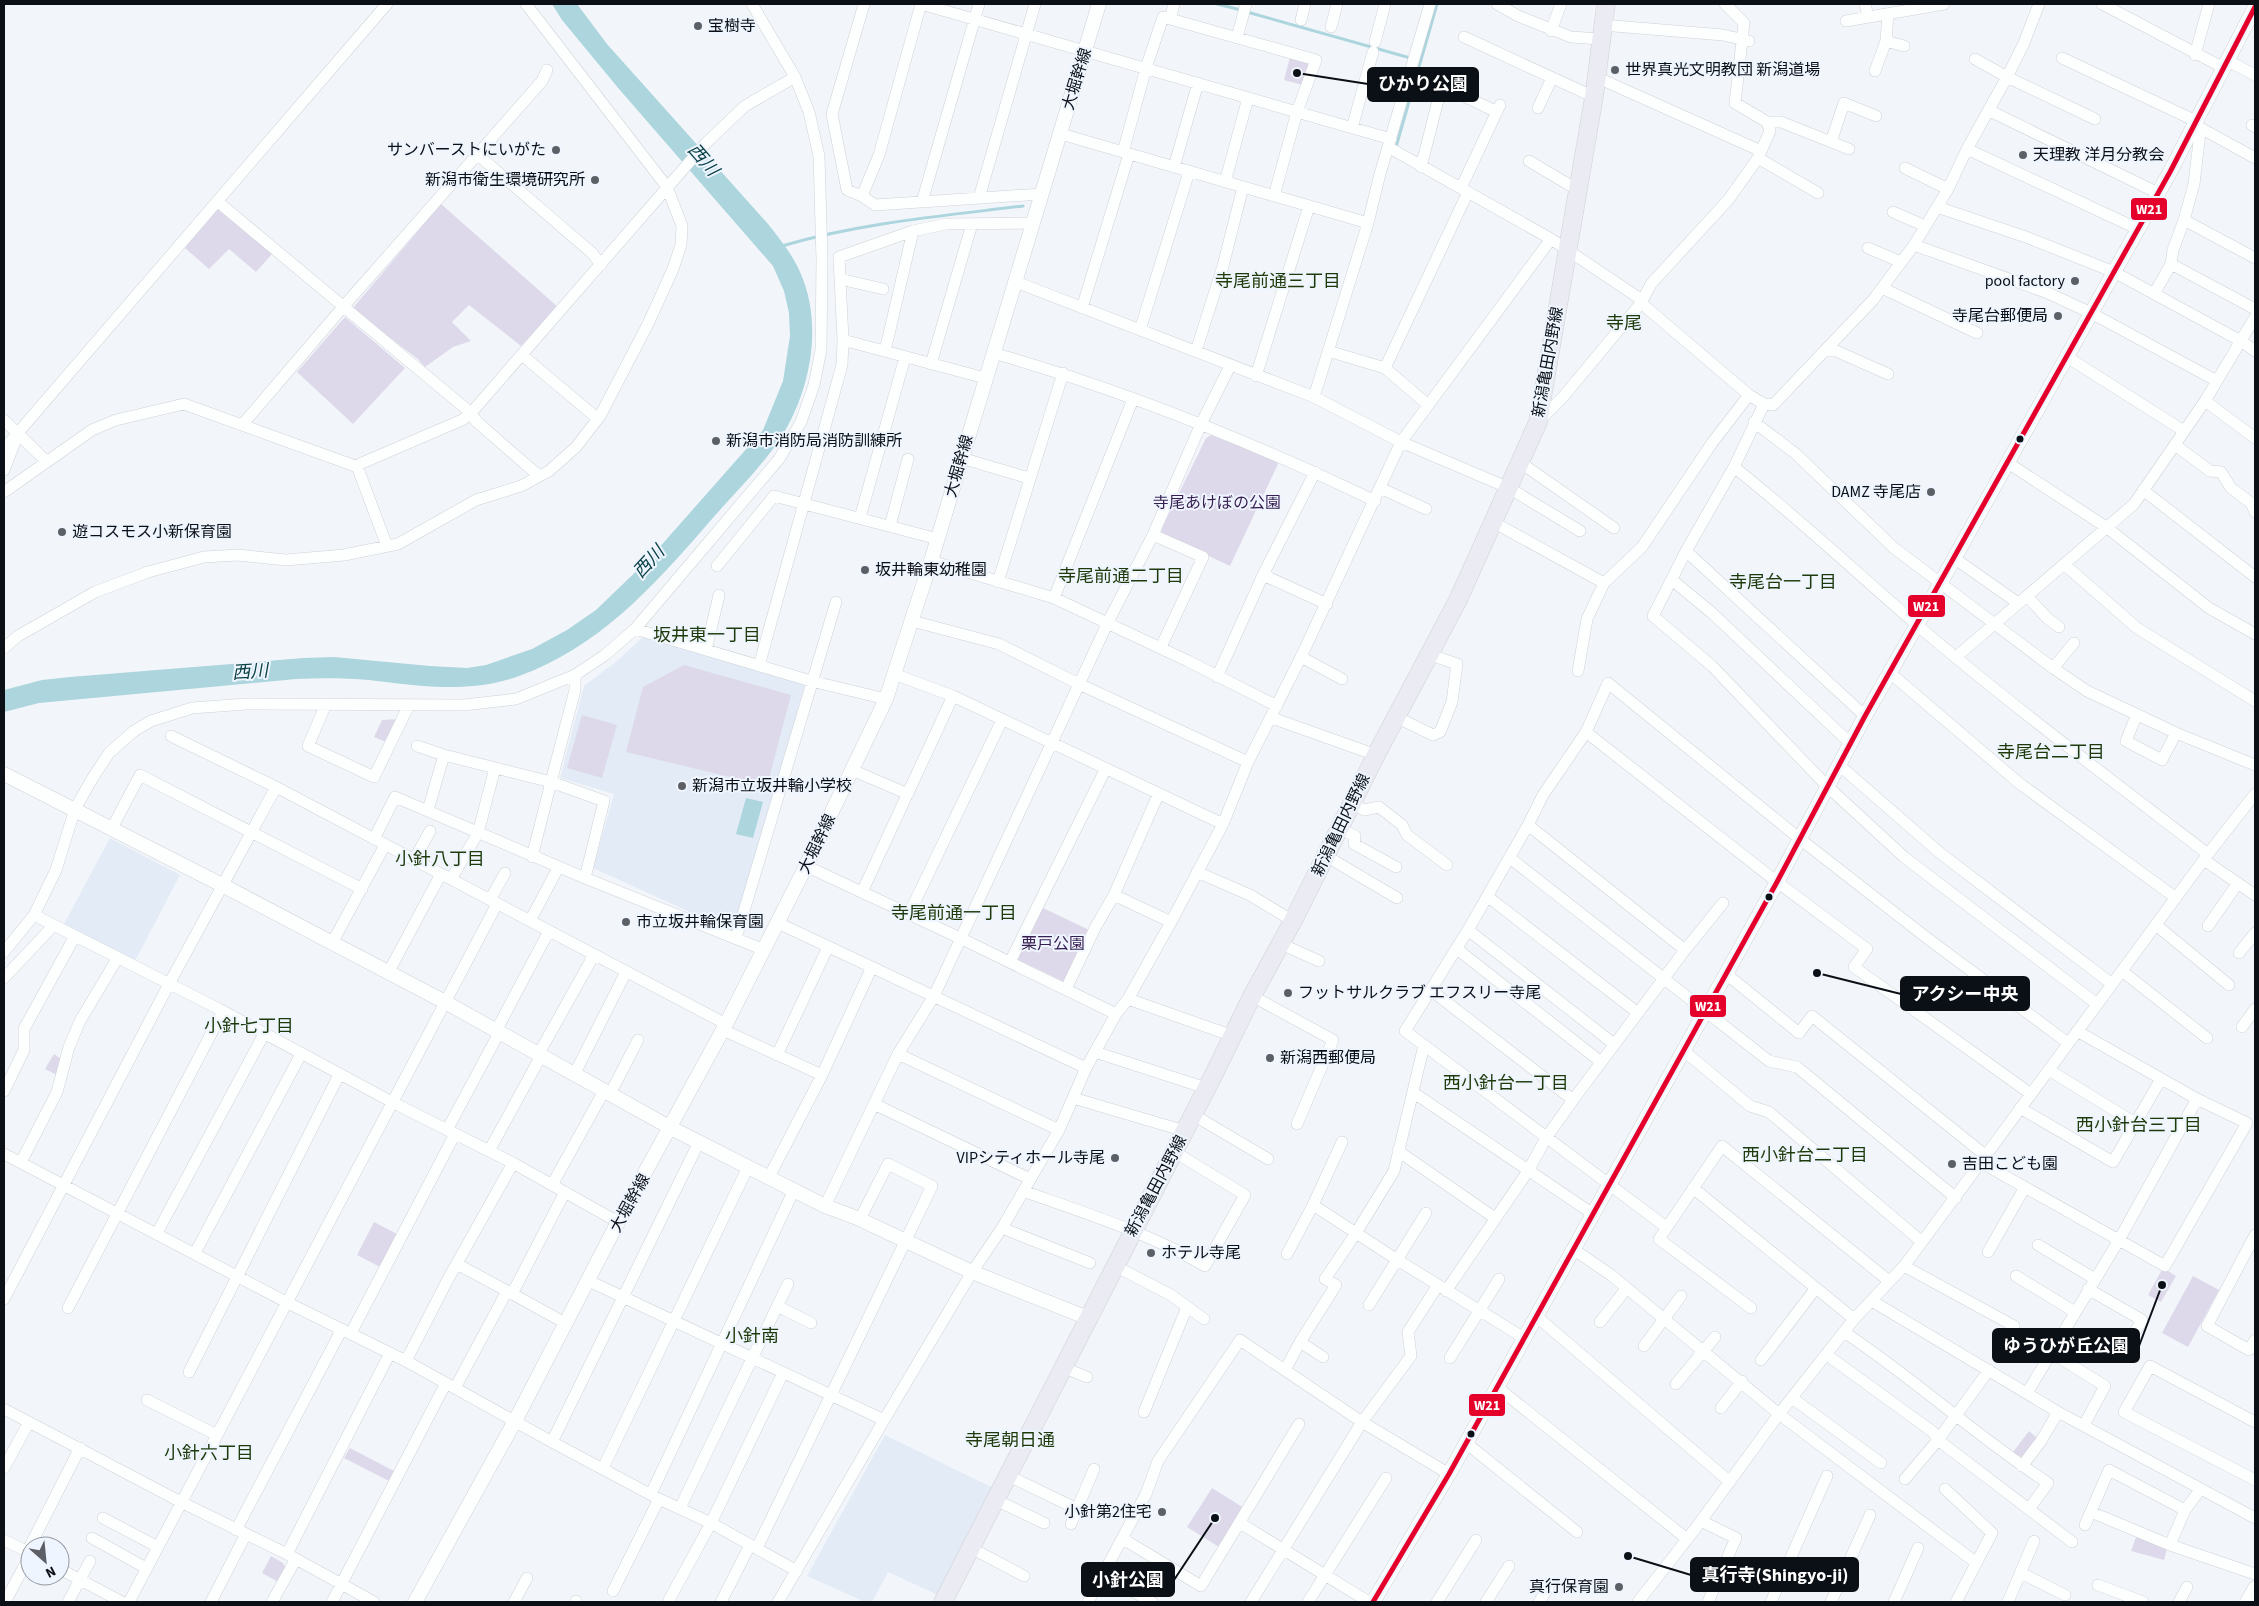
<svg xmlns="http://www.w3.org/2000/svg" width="2259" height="1606" viewBox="0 0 2259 1606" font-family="'Source Sans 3','Noto Sans JP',sans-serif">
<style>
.built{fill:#e3ebf6}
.green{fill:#ddd9ea}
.water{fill:#acd5dd}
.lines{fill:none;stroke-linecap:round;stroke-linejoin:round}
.stream{stroke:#acd5dd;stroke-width:3}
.minor-casing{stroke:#ced2d8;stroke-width:12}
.tertiary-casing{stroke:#ced2d8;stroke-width:15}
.primary-casing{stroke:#ced1d4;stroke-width:19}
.minor{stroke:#fdfefe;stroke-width:11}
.tertiary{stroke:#fdfefe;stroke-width:14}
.primary{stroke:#eaebf3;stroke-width:18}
.bus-1-casing{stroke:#eff5fe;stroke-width:9}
.bus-1{stroke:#e4002b;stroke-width:5}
.poi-dot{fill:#5c6066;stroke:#eff5fe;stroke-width:2}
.bus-dot{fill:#0b1017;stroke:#eff5fe;stroke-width:2}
.labels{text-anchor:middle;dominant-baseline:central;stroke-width:4;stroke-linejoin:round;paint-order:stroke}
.poi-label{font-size:16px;fill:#0b1017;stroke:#eff5fe;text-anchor:start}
.street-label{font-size:16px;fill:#0b1017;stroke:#eff5fe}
.park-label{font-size:16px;fill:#371e51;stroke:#eff5fe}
.water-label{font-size:18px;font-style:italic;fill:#094046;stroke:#eff5fe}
.neighbourhood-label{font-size:18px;fill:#1e3a0a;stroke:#eff5fe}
.leader{fill:none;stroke:#0b1017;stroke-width:2}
.callout-dot{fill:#0b1017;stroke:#eff5fe;stroke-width:2}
.callout{fill:#0b1017;stroke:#0b1017;stroke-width:2}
.callout-label{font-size:18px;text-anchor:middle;font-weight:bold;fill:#fff}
.line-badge{stroke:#eff5fe;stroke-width:2}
.badge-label{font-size:14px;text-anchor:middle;font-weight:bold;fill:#fff}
</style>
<rect width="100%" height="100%" fill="#f2f6fa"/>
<path class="built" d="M644 636 805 684 736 933 593 868 614 794 560 778 584 686 617 661Z
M110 838 180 875 135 961 64 924Z
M885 1435 995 1489 940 1596 888 1572 872 1602H865L807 1576Z"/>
<path class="green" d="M1290 57 1307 61 1310 66 1303 85 1284 80Z
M441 204 558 307 521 346 469 305 452 322 471 341 453 347 425 367 418 359 352 309Z
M218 207 272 254 256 272 229 249 209 269 185 248Z
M345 317 405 368 353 424 297 372Z
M1211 435 1275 460 1278 464 1230 566 1163 534 1161 530 1206 438Z
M684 665 791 695 767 786 626 752 643 687Z
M582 715 617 725 602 778 567 768Z
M399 719 388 743 374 737 382 720Z
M1041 907 1089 930 1065 982 1017 959Z
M54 1054 61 1059 59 1076 45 1069Z
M374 1222 397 1234 380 1267 357 1255Z
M2163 1268 2176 1276 2161 1302 2148 1295Z
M2193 1276 2219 1290 2188 1347 2162 1333Z
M2029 1431 2041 1441 2022 1466 2010 1456Z
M350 1448 394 1471 389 1481 344 1458Z
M1212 1488 1244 1508 1219 1547 1187 1527Z
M2138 1532 2168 1545 2164 1560 2131 1551Z
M271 1556 283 1563 286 1569 278 1582 262 1573Z"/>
<path class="water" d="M552 4H577L607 44 768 224C780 239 792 254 800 272 826 329 808 405 770 453 750 479 726 502 705 527 652 588 597 648 519 676 470 694 420 686 369 680 345 678 321 678 296 679L39 703 4 712V690L42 680 70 677 304 658 334 657 430 666 467 668 486 665 532 649 567 630 596 610 650 558 763 430 783 381 790 336 789 313 784 291 773 266 619 89 562 20Z
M746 798 763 802 753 838 736 834Z"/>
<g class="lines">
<path class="stream" d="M1217 4 1241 10
M1247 12 1421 61
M1396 147 1437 4
M782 246C860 223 942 216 1023 206"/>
<g class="minor-casing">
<path id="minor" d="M921 4 1391 139
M921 4 879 155 862 196 875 205 1042 194
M1497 4 1518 16 1571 37 1600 39
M1865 4 1868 17
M2102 4 2224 68
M1170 19 1174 4
M1301 20 1305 4
M1846 21 1944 4
M1602 25 1723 35 1749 41
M1331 27 1337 4
M1551 31 1561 4
M1464 37 1594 97
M1237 38 1246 4
M1886 41 1904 46
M1375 42 1385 4
M2195 55 2209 4
M2062 58 2196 121
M1975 59 2007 77 2095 119
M2228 61 2255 75
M1875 71 1886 41 1888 14
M1596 77 1761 151
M1466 97 1497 112
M1538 108 1552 78
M1990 111 2158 193
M1767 122H1781L1849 149
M2195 125 2255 158
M2252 125 2255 127
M1352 128 1373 52
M1061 134 1368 223
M1831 142 1844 103 1876 116
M1388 147 1551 239 1642 300
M1967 149 2138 229
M1123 152 1146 68 1163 17 1316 60 1297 112 1274 196
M478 155 592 253 601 265
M1758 158 1818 193
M1529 161 1578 190
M1174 167 1198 83
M1421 167 1444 77
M1905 168 1948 189
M1225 182 1248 98
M1461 188 1500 105
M862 196 847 190 832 114 864 4
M979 198 1035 4
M217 201 471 413 476 421 539 476
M922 202 979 4
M1937 207 2026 237 2114 272 2241 341 2255 351
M1893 212 1925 226
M2184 220 2255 258
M1914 245 2048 293 2091 313 2217 381
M1868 248 1901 262
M2171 264 2255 309
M840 279 883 289
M1016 282 1314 397 1401 442 1509 488 1580 531
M1882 288 1977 333
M2154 294 2171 264 2173 250 2184 220 2194 184 2200 133 2194 125
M1641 303 1749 395 1764 404 1734 467C1797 517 1856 572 1917 625 2011 705 2110 779 2208 854
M1082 308 1129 154
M1140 330 1189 172
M843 340 985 378
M885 351 913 231
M1196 351 1223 266 1243 187
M1328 351 1385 368 1428 405
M1825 351H1836L1888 374
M993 353C1124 390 1252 442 1375 501
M522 355 598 419
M2067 357 2184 431
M931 364 972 224
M1385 368 1468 192
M1256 376 1309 206
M1314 397 1368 223 1380 174 1430 4
M2205 401 2255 438
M1764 404 1773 405 1873 300 1914 245 1948 189 1967 149 2007 77 2024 43 2039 4
M4 420 46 461
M1539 421 1563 397 1641 303 1651 284 1729 199 1758 158 1770 131 1767 122 1735 103 1744 23 1725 4
M1754 422 1796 454 1894 548 2053 668 2087 691 2176 733 2255 765
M242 425 343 307 542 81 547 70
M2175 445 2210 471 2221 472 2231 488 2251 503 2255 512
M4 449 387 4
M961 458 1029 478
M1521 463 1614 528
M2008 463 2106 527 2209 608 2255 634
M357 466 387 546
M1734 467 1686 551 1653 616 1712 666 1827 786 1904 857 2097 1004
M4 470 16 439
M1380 488 1426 509
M2143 490 2255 577
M4 492 92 430 116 420 184 404 355 466 462 420 471 413 706 143 745 106 795 77
M860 518 905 357
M1493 522 1604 583
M890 526 908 459
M1153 535 1203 557 1161 647
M1686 551 1865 716
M1954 558 2018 603
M931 561 1054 598 1188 661 1277 706
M2065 565 2137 628 2255 701
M717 566 774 496 938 539
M1263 575 1327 604
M1672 580 1712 613 1850 743
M998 582 1063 373
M2027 596 2047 618 2059 627
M1054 598 1133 399
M912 621 999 644 1079 684 1248 762
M635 629 811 681 886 699
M4 648 18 636 95 592 148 572 204 557 238 555 286 560 344 555 398 544 476 500 521 486 549 471 576 447 600 416 648 324 673 269 681 245 682 226 667 187 526 4
M706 650 719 595
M1301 657 1342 679
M1956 657 2134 504 2205 401 2255 317
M759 666 842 365 843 340 839 257 913 231 946 224 1034 223
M2053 668 2074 643
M1578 671 1587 619 1604 583 1642 547 1712 443 1749 395
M1889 672 2019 783 2176 898
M894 674 953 696 1223 824
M575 675V690L551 782 604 801 585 878 764 950
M1217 677 1263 575 1315 472
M326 704 308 746 374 777 409 705
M2137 714 2126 741 2162 760 2176 733
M1396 717 1433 735 1440 732 1452 702 1457 664 1428 654
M1272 718 1376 755
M1586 732 1777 882 1867 949 1854 967 2031 1094
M171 736 276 787 726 1024
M417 746 444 755 551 782 532 857
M1839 765 1940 853 2112 984
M852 770 908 794
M1352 803 1364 810 1379 807 1402 825 1407 835 1447 865
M428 810 444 755
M1528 825 1685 950
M112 828 140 775 362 889
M1339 828 1355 836 1354 844 1396 867
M374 839 395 797 585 878
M1326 856 1397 898
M1510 858 1769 1061 1797 1067 1956 1198
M414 860 430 831
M2204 860 2255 895
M806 866 960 938 1116 1014
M1197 872 1250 895 1293 921
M451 879 478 833 495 768
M862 892 953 696
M1114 895 1171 922
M1487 896 1638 1013
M490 900 505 873
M909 914 1002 720
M34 915 219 1009 392 1102 513 1163 618 1222
M530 921 558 868
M778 923 1086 1068
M2156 925 2229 985
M2208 926 2238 883
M1468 930 1614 1044
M736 938 836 602
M332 943 385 845
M1281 944 1319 961
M1457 949 1601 1062
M4 952 34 915 56 870 75 809 92 779 109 753 134 731 151 721 192 708 246 704 464 705 516 699 575 675 605 655 635 629 779 459 801 422 814 385 821 350 822 260 819 156 809 112 795 77 752 4
M2239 953 2255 933
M1010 962 1105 770
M2122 971 2207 1038
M388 973 441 874
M1725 973 1799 1033 1812 1016 1985 1155
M4 978 54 925
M1066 989 1095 928 1114 895 1158 795
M1432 991 1573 1100
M1252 996 1333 1040 1297 1124
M1128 999 1233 1036
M2242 1027 2255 1009
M723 1030 822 1075
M496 1031 549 931
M1684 1051 1750 1106 1769 1112 1922 1242
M1095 1052 1206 1088
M898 1054 1059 1130
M538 1055 594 955
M777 1055 828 947
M2049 1070 2135 1123
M574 1075 626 972
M4 1091 24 1050V1029L75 936
M1414 1093 1593 1214
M610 1094 638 1040
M1073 1098 1185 1131
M874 1104 1030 1179
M2020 1108 2113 1162 2161 1079
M1192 1114 1268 1159
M447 1130 499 1033
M489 1151 541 1056
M1398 1151 1495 1218
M4 1154 288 1303 406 1361 552 1442 659 1499 711 1523 797 1571
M21 1162 57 1092 69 1047 80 1021 117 959
M1980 1162 2165 1266 2247 1123 2197 1099 2077 1031
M769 1177 822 1075 872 967
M552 1185 604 1091
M1693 1188 1854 1319
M1023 1191C1085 1213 1149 1233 1205 1266L1245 1195 1173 1151
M1313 1205 1396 1259 1524 1338
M825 1206 898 1054 934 996 1108 622 1153 535 1201 424 1230 366
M1666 1227 1405 1031 1468 930 1528 825 1543 795 1586 732 1608 683 1800 839 1927 938 2068 1043
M1002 1228 1090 1263
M157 1233 264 1034
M2255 1235 2207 1326 2249 1350 2255 1340
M2038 1245 2095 1279
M1573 1249 1611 1275 1779 1414 1975 1562
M1988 1252 2025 1187
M195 1253 301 1054
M1287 1254 1313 1205 1342 1142
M1115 1266 1171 1295 1204 1319
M1904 1266 2014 1326
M2016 1276 2075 1312
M589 1281 884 1420
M2088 1289 2142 1320 2129 1342
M507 1291 567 1324
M1446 1291 1528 1171 1546 1138 1573 1100 1685 950 1723 903
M512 1294 565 1192
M4 1299 169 984 276 787
M1872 1301 2058 1412 2255 1518
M1369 1305 1426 1213
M777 1306 811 1323
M68 1308 223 1011
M1751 1308 1659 1239 1722 1146 1889 1281
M1536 1316 1730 1482
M1600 1322 1627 1288
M1844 1332C1915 1379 1977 1437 2048 1483L2029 1509
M351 1333 455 1134
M1300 1342 1323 1357
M1644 1346 1681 1296
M2050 1352 2105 1386 2084 1425
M1827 1355 1933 1432 1938 1440 2072 1542
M1450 1358 1499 1279
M1761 1360 1816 1288
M406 1361 447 1281 513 1163
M1064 1368 1087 1377
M1285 1370 1300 1342 1336 1285 1325 1279 1356 1233 1394 1171 1424 1045
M189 1372 339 1075
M1676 1384 1715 1337
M1497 1387 1687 1539
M455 1388 507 1291 457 1264
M2027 1393 2119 1240 2197 1099
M1792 1398 1881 1463
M147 1400 217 1435
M1721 1408 1742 1381
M4 1409 181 1502 287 1554 374 1602
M1144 1412 1187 1307
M2255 1422 2150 1366 2124 1412 2255 1480
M552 1442 699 1142
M1466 1443 1577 1532
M2022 1466 2041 1441 2058 1412
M4 1468 29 1422
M603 1468 748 1167
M1009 1476 1077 1509 1071 1524
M1905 1479 1938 1440 1989 1370
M1945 1489 1992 1533 1956 1602
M651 1494 794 1190
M996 1500 1044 1523
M680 1508 788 1284
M1077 1509 1094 1469
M2091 1512 2170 1545 2255 1574
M103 1518 158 1547
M1701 1521 1736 1538 1708 1602
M1240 1523 1369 1602
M2085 1525 2109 1470 2185 1510
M236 1530 342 1329
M92 1538 146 1568
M1123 1539 1201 1586 1299 1424
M4 1540 30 1553
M2170 1545 2185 1510 2200 1490
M30 1546 80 1448
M757 1548 932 1186 888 1164 860 1219
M971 1548 1024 1576
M287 1554 390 1353
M60 1569 122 1602
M2021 1573 2065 1595
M1104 1575 1152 1602
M2098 1585 2143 1602
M613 1591 659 1499
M669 1600 711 1523 783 1373
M5 1602 29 1557 30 1548
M68 1602 90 1561
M129 1602 497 904
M211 1602 246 1534
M272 1602 296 1559
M332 1602 446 1383
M514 1602 527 1578
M576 1602V1601
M721 1602 750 1545
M778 1602 884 1420 972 1272 1002 1228 1059 1130 1086 1068 1116 1014 1128 999 1171 922 1223 824 1248 762 1301 657 1401 442 1551 239
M1088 1602 1146 1494 1158 1461 1240 1340 1362 1422 1449 1474
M1251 1602 1362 1422 1411 1356 1408 1332 1438 1285
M1308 1602 1386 1478
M1437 1602 1476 1540
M1486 1602 1509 1566
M1539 1602 1548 1588
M1638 1602 1695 1529 1779 1414 1854 1319 1904 1266 1922 1242 2208 854 2255 794
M1771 1602 1827 1476
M1831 1602 1870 1515
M1894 1602 1918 1548
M2008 1602 2034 1541
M2179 1602 2187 1587"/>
</g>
<g class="tertiary-casing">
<path id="tertiary" d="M4 774 222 885 445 1002 671 1128 825 1206 857 1218 972 1272 1088 1318
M415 1602 515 1421 618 1222 726 1024 801 876 886 699 931 561 1099 4
M1373 1602 1449 1474 1777 882 1865 716 1917 625 2170 172 2255 7
M2247 1602 2255 1588"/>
</g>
<g class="primary-casing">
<path id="primary" d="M943 1602 1214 1074 1252 996 1293 921 1376 755 1458 600 1538 422 1594 97 1606 4"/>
</g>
<use href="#minor" class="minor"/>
<use href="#tertiary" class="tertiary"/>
<use href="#primary" class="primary"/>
<g class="bus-1-casing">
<path id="bus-1" d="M1373 1602 1449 1474 1777 882 1865 716 2170 172 2255 7"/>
</g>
<use href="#bus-1" class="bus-1"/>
</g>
<g class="poi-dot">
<circle cx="698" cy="26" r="5"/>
<circle cx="1615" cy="70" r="5"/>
<circle cx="556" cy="150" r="5"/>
<circle cx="2023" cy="155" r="5"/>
<circle cx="595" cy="180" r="5"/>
<circle cx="2075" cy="281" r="5"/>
<circle cx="2058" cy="316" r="5"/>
<circle cx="716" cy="441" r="5"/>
<circle cx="1931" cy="492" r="5"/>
<circle cx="62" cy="532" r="5"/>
<circle cx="865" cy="570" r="5"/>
<circle cx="682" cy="786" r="5"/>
<circle cx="626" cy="922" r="5"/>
<circle cx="1288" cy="993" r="5"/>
<circle cx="1270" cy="1058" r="5"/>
<circle cx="1115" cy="1158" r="5"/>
<circle cx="1952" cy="1164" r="5"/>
<circle cx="1151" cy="1253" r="5"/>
<circle cx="1162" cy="1512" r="5"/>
<circle cx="1619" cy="1587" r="5"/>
</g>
<g class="bus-dot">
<circle cx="2020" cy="439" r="4.5"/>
<circle cx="1769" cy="897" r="4.5"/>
<circle cx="1471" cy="1434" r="4.5"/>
</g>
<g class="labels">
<g class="poi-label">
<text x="708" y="26">宝樹寺</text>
<text x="1625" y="70">世界真光文明教団 新潟道場</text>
<text x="546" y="150" text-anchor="end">サンバーストにいがた</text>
<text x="2033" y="155">天理教 洋月分教会</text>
<text x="585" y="180" text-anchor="end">新潟市衛生環境研究所</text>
<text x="2065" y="281" text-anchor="end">pool factory</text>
<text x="2048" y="316" text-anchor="end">寺尾台郵便局</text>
<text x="726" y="441">新潟市消防局消防訓練所</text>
<text x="1921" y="492" text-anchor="end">DAMZ 寺尾店</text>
<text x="72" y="532">遊コスモス小新保育園</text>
<text x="875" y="570">坂井輪東幼稚園</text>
<text x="692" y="786">新潟市立坂井輪小学校</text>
<text x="636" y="922">市立坂井輪保育園</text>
<text x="1298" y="993">フットサルクラブ エフスリー寺尾</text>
<text x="1280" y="1058">新潟西郵便局</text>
<text x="1105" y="1158" text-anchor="end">VIPシティホール寺尾</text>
<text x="1962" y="1164">吉田こども園</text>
<text x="1161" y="1253">ホテル寺尾</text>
<text x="1152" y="1512" text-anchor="end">小針第2住宅</text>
<text x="1609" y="1587" text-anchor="end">真行保育園</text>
</g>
<g class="street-label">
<text transform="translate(1077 79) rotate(-73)">大堀幹線</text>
<text transform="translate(1548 362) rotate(-80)">新潟亀田内野線</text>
<text transform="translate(959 466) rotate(-74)">大堀幹線</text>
<text transform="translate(1341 825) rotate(-64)">新潟亀田内野線</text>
<text transform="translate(817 844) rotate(-64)">大堀幹線</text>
<text transform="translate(1156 1186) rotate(-62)">新潟亀田内野線</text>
<text transform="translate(630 1203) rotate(-61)">大堀幹線</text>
</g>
<g class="park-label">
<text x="1217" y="503">寺尾あけぼの公園</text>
<text x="1053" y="944">栗戸公園</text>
</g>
<g class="water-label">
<text transform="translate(703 160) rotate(49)">西川</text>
<text transform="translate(649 562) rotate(-47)">西川</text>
<text transform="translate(250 672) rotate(-4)">西川</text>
</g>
<g class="neighbourhood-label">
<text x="1278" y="281">寺尾前通三丁目</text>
<text x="1624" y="323">寺尾</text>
<text x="1121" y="576">寺尾前通二丁目</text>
<text x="1783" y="582">寺尾台一丁目</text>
<text x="707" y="635">坂井東一丁目</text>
<text x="2051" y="752">寺尾台二丁目</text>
<text x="440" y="859">小針八丁目</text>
<text x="954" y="913">寺尾前通一丁目</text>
<text x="249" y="1026">小針七丁目</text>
<text x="1506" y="1083">西小針台一丁目</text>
<text x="2139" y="1125">西小針台三丁目</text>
<text x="1805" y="1155">西小針台二丁目</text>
<text x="752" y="1336">小針南</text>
<text x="1010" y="1440">寺尾朝日通</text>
<text x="209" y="1453">小針六丁目</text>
</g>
</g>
<path class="leader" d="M1297 73L1368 84M1817 973L1901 994M2162 1285L2139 1346M1628 1556L1691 1575M1215 1518L1174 1580"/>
<g class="callout-dot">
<circle cx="1297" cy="73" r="5"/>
<circle cx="1817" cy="973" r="5"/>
<circle cx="2162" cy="1285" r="5"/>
<circle cx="1628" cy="1556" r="5"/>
<circle cx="1215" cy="1518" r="5"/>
</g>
<g class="callout">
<rect x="1368" y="68" width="110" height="33" rx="5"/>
<rect x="1901" y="977" width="128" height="33" rx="5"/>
<rect x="1993" y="1329" width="146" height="33" rx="5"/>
<rect x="1691" y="1558" width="167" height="33" rx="5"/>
<rect x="1082" y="1563" width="92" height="33" rx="5"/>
</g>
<g class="callout-label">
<text x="1423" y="90">ひかり公園</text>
<text x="1965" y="1000">アクシー中央</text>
<text x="2066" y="1352">ゆうひが丘公園</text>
<text x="1775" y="1581">真行寺(Shingyo-ji)</text>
<text x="1128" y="1586">小針公園</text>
</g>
<g class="line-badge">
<rect x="2130" y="197" width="38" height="24" rx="5" fill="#e4002b"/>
<rect x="1907" y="594" width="39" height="24" rx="5" fill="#e4002b"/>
<rect x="1689" y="994" width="38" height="24" rx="5" fill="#e4002b"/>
<rect x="1468" y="1393" width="38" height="24" rx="5" fill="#e4002b"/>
</g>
<g class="badge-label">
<text x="2149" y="214">W21</text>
<text x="1926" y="611">W21</text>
<text x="1708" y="1011">W21</text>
<text x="1487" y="1410">W21</text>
</g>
<rect width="2259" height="1606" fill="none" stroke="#0b1017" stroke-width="10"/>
<g transform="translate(45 1561) rotate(153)"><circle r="24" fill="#eff5fe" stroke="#9499a2"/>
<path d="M0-4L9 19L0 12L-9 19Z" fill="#5c6066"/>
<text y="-8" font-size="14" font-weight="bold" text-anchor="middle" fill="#0b1017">N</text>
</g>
</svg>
